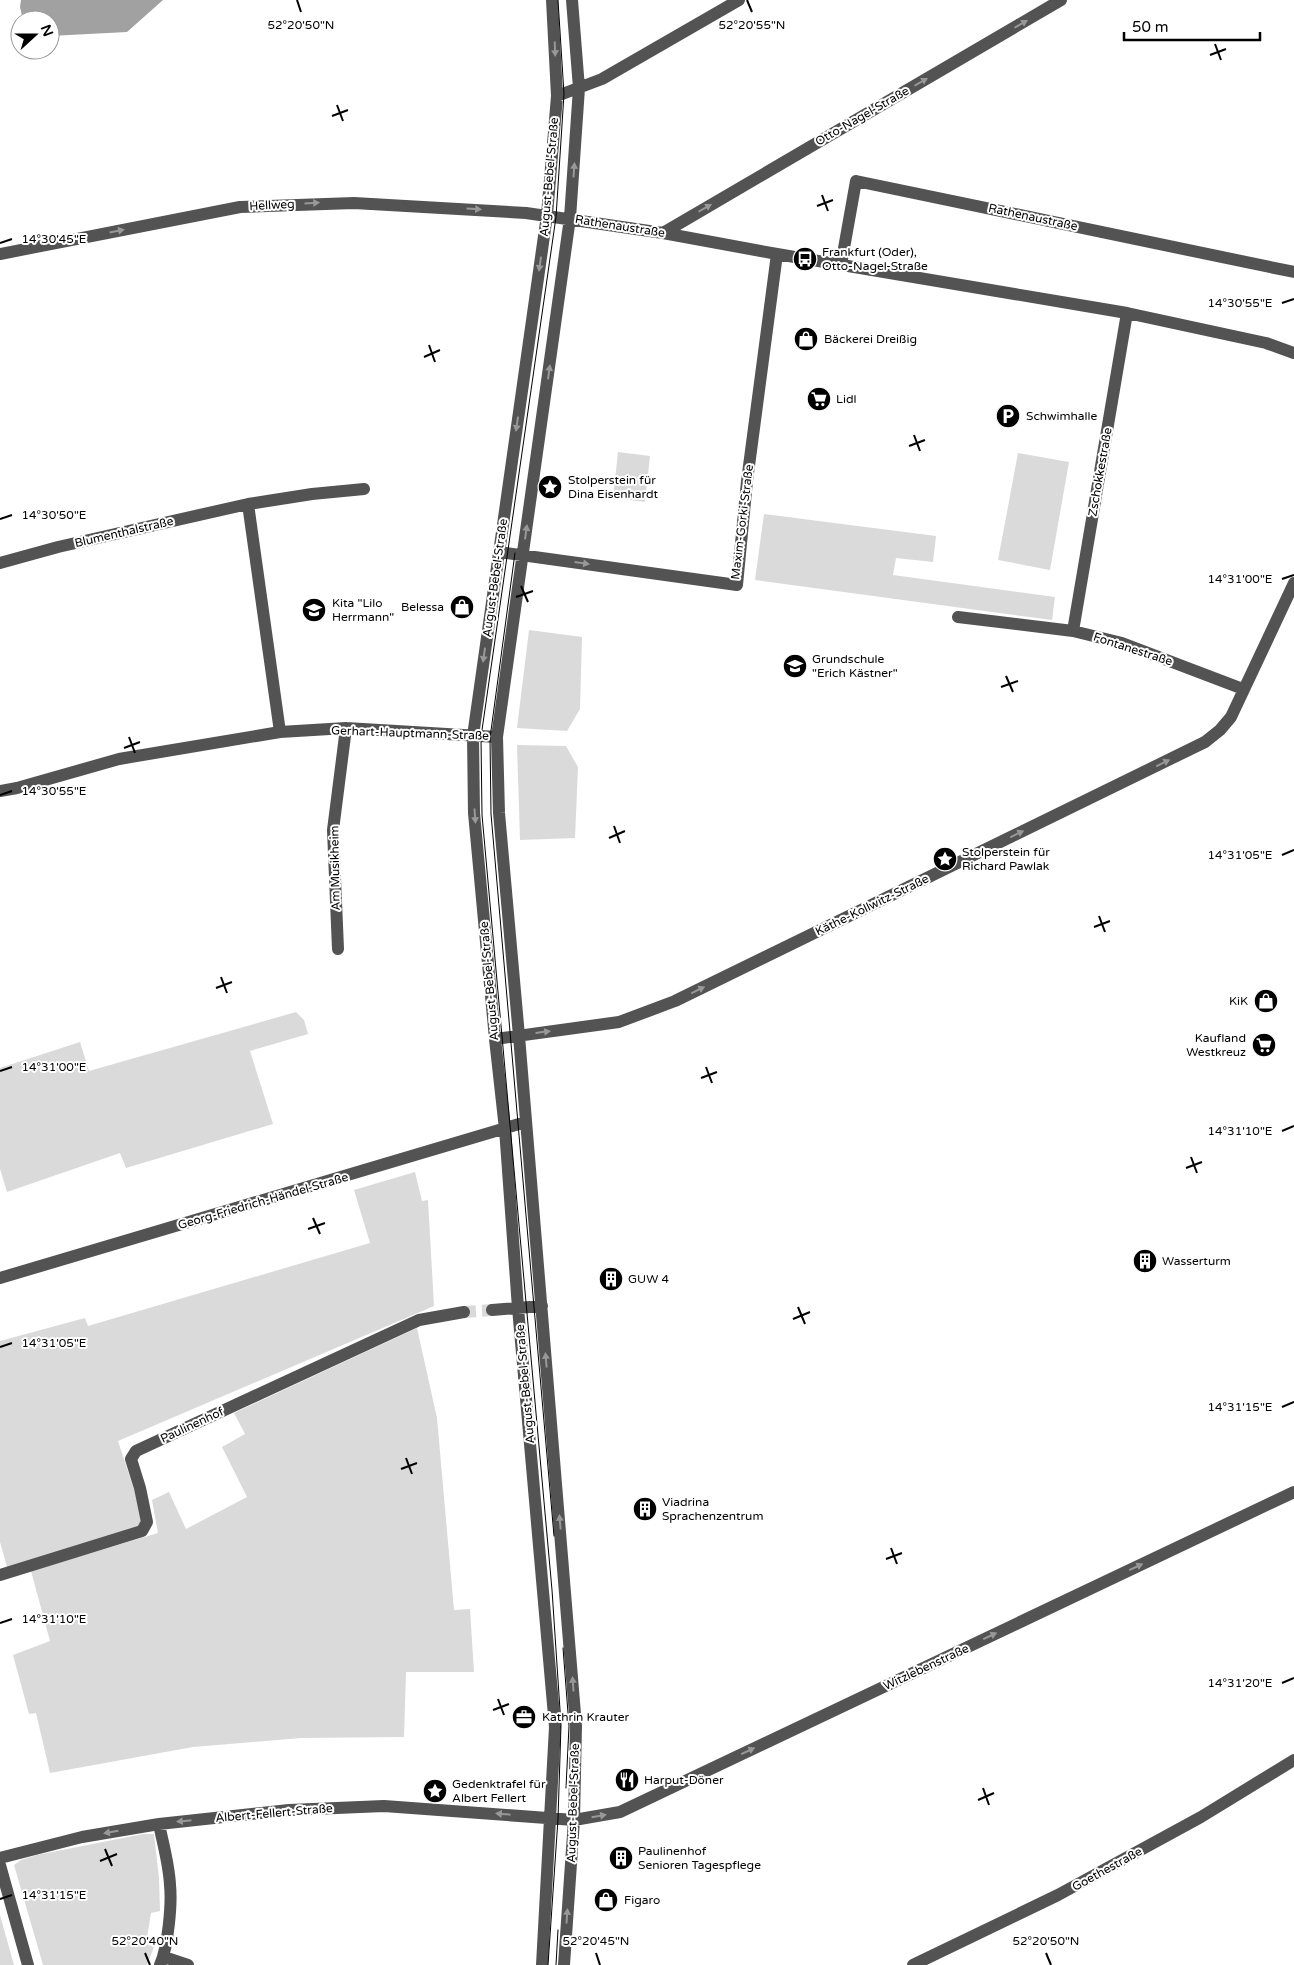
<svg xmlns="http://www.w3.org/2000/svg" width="1294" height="1965" viewBox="0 0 1294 1965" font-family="'Varela Round',sans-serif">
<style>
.green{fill:#dadada}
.water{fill:#a1a1a1}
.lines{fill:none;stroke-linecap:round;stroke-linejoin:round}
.minor-tunnel{stroke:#d9d9d9;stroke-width:12;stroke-dasharray:12 6;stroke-linecap:butt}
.minor{stroke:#535353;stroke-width:12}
.tram{stroke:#000;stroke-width:1}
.oneway{fill:#989898}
.ticks{fill:none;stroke:#000;stroke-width:2}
.labels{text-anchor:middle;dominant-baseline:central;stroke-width:4;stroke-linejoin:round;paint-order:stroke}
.street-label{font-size:12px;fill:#000;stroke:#fff}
.poi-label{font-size:12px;fill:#000;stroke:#fff;text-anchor:start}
.ticks-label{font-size:12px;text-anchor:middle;fill:#000;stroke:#fff;stroke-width:4;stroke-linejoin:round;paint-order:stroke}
</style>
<rect width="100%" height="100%" fill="#fff"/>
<path class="green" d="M618 452 650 456 645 502 613 498Z
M1018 453 1069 462 1050 570 998 560Z
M764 514 936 536 933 562 896 558 893 575 1055 597 1052 620 755 580Z
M529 630 582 637 580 709 567 731 517 728Z
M517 745 566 746 578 767 575 838 520 840Z
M296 1012 304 1020 308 1034 250 1051 273 1124 126 1168 120 1153 7 1192 0 1169V1068L80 1042 89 1071Z
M415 1172 422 1201 428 1200 434 1306 118 1441 144 1519 138 1528 7 1567 0 1542V1341L85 1318 88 1326 370 1243 354 1190Z
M417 1328 437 1418 454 1610 470 1609 474 1672H406L404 1737 301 1738 193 1747 50 1773 36 1713 29 1714 13 1655 50 1641 31 1571 158 1533 152 1500 169 1492 186 1529 247 1497 222 1447 245 1434 234 1413Z
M143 1834H154L159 1878 160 1911 151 1913 146 1944 154 1947 147 1965H43L14 1865 21 1860 37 1855Z
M0 1915 14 1965H0Z"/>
<path class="water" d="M21 0H163L127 32 50 36V20H23L20 7Z"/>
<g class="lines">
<path class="minor-tunnel" d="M464 1312 492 1310"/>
<path class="minor" d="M557 96 602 79 739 0
M663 233 1061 0
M0 254 240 207 354 203 526 213 663 233 777 254 1127 313 1266 343 1294 353
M841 265 856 181 1294 272
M248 504 280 732
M499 552 737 585 747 481 777 254
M0 563 58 547 248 504 312 494 364 489
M958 617 1073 631 1122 643 1243 689
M1073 631 1127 313
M0 791 17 788 119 759 280 732 346 728 497 737
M338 949 333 830 346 728
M495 1039 619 1022 675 1001 1205 742 1220 730 1231 717 1294 583
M0 1278 526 1122
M492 1310 542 1306
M0 1575 142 1531 147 1522 140 1488 131 1459 136 1451 419 1320 464 1312
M159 1824C163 1844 169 1864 170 1885 172 1904 168 1947 160 1965
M0 1858 82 1837 159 1824 289 1810 384 1806 574 1820 620 1812 1294 1492
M0 1865 28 1965
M164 1957 188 1965
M542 1965 555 1727 518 1308 505 1129 495 1039 474 813 473 736 547 215 557 96 552 0
M564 1965 574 1820 576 1726 519 1036 499 813 497 737 570 218 579 88 572 0
M913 1965 1058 1895 1201 1817 1294 1760"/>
<path class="tram" d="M515 553 490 738 491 814 554 1536
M563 1648 569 1726 566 1788
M548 1965 558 1819 561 1725 552 1590 482 815 481 737 556 217 564 94 558 0
M556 1965 558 1930"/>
</g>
<defs><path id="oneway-solid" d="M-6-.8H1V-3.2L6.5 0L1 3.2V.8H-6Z" transform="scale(1.25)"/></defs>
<g class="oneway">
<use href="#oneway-solid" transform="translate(1021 24) rotate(-30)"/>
<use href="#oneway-solid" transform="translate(555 49) rotate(88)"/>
<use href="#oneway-solid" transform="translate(921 82) rotate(-30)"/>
<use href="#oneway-solid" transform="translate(574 170) rotate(-86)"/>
<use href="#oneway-solid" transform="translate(312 203) rotate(-3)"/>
<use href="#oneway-solid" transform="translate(705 208) rotate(-30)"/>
<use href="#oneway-solid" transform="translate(474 209) rotate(4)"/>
<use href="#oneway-solid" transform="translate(117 231) rotate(-11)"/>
<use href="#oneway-solid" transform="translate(540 264) rotate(98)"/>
<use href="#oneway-solid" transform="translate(549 372) rotate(-82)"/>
<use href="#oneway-solid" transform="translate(517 424) rotate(98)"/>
<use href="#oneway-solid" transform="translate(526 532) rotate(-82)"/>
<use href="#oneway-solid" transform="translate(582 563) rotate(8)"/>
<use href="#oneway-solid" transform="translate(484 655) rotate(98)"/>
<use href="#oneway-solid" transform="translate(1163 763) rotate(-26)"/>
<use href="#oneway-solid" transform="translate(475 816) rotate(86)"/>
<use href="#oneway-solid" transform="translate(1017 834) rotate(-26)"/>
<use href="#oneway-solid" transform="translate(698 990) rotate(-26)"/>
<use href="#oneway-solid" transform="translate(543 1032) rotate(-7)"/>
<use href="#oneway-solid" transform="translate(546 1360) rotate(-95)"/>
<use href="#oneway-solid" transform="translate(560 1522) rotate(-95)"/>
<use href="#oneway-solid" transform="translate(1136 1567) rotate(-25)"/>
<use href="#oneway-solid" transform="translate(990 1636) rotate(-25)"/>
<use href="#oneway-solid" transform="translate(573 1684) rotate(-94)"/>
<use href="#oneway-solid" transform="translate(748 1751) rotate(-25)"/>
<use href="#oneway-solid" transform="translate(503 1814) rotate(-175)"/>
<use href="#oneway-solid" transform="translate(599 1816) rotate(-10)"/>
<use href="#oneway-solid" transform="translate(184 1821) rotate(174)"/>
<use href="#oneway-solid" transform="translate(111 1832) rotate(170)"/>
<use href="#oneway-solid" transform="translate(567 1916) rotate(-86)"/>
</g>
<path class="ticks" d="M297 0 301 12M747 0 752 12M1215 44 1221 60M1210 55 1226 49M337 105 343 121M332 116 348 110M822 195 828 211M817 206 833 200M0 243 12 239M1282 303 1294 299M429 345 435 362M424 357 440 350M914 435 920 451M909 446 925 440M0 519 12 515M1282 579 1294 575M521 586 528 602M516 597 533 591M1006 676 1013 692M1001 687 1018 681M129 737 135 753M124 748 140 742M0 795 12 791M614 826 620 843M609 838 625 831M1282 855 1294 850M1099 916 1105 932M1094 927 1110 921M221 977 227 993M216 988 232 982M706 1067 712 1083M0 1071 12 1067M701 1078 717 1072M1282 1131 1294 1126M1191 1157 1197 1173M1186 1168 1202 1162M313 1218 320 1234M308 1229 325 1223M798 1307 805 1324M793 1319 810 1312M0 1347 12 1343M1282 1407 1294 1402M406 1458 412 1474M401 1469 417 1463M891 1548 897 1564M886 1559 902 1553M0 1623 12 1619M1282 1683 1294 1678M498 1699 504 1715M493 1710 509 1704M983 1788 989 1805M978 1800 994 1793M105 1849 112 1866M100 1861 117 1854M0 1899 12 1895M145 1953 150 1965M596 1953 600 1965M1046 1953 1051 1965"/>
<defs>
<g id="bus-disc" transform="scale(1.25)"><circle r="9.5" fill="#000" stroke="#fff"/><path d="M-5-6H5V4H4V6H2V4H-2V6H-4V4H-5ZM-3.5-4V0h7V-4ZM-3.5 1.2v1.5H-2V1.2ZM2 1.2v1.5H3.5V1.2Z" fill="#fff"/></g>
<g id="shop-disc" transform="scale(1.25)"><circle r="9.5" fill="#000" stroke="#fff"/><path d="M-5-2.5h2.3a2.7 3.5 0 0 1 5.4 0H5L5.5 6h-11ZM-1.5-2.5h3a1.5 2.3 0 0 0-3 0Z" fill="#fff"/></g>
<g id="supermarket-disc" transform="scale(1.25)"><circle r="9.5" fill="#000" stroke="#fff"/><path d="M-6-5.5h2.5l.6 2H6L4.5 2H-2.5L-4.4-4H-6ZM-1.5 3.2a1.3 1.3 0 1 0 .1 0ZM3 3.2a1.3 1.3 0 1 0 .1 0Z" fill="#fff"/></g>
<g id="parking-disc" transform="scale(1.25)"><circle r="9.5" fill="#000" stroke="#fff"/><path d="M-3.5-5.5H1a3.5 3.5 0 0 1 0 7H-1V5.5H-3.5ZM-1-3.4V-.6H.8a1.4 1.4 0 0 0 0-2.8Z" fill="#fff"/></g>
<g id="sight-disc" transform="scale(1.25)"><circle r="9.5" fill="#000" stroke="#fff"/><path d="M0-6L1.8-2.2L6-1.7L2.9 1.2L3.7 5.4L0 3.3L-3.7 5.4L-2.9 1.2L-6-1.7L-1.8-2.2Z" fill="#fff"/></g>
<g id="school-disc" transform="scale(1.25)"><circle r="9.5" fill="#000" stroke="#fff"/><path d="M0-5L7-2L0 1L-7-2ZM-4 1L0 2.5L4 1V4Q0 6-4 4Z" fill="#fff"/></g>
<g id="building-disc" transform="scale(1.25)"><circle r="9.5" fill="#000" stroke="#fff"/><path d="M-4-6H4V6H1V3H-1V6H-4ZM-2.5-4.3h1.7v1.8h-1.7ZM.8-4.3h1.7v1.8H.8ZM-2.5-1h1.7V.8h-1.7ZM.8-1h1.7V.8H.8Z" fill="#fff"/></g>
<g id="office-disc" transform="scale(1.25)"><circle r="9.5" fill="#000" stroke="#fff"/><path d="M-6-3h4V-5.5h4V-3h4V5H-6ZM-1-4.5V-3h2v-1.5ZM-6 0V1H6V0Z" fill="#fff"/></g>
<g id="restaurant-disc" transform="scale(1.25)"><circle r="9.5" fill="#000" stroke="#fff"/><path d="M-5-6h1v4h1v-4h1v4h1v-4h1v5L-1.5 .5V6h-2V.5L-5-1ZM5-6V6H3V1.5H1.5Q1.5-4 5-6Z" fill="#fff"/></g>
</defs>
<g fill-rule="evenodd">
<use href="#bus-disc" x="805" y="259"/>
<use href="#shop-disc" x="806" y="339"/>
<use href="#supermarket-disc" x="819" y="399"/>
<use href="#parking-disc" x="1008" y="416"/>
<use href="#sight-disc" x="550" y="487"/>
<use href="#shop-disc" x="462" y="607"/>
<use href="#school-disc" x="314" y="610"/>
<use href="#school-disc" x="795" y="666"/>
<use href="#sight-disc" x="945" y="859"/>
<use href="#shop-disc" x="1266" y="1001"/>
<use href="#supermarket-disc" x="1264" y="1045"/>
<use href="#building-disc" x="1145" y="1261"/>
<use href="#building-disc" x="611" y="1279"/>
<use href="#building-disc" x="645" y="1509"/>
<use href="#office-disc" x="524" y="1717"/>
<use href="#restaurant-disc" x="627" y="1780"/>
<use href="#sight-disc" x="435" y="1791"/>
<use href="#building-disc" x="621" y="1858"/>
<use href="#shop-disc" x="606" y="1900"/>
</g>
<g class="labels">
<g class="street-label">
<text transform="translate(862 116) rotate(-30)">Otto-Nagel-Straße</text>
<text transform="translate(549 177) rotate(-85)">August-Bebel-Straße</text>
<text transform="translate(272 205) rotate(-3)">Hellweg</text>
<text transform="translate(1033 217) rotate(12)">Rathenaustraße</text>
<text transform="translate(620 226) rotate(9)">Rathenaustraße</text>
<text transform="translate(1100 472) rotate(-80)">Zschokkestraße</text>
<text transform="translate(742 522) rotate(-83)">Maxim-Gorki-Straße</text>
<text transform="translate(124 532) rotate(-13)">Blumenthalstraße</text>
<text transform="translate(495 578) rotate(-82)">August-Bebel-Straße</text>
<text transform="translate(1133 649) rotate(18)">Fontanestraße</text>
<text transform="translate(410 733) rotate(2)">Gerhart-Hauptmann-Straße</text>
<text transform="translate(335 868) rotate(-91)">Am Musikheim</text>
<text transform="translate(872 905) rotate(-26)">Käthe-Kollwitz-Straße</text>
<text transform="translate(489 981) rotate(-95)">August-Bebel-Straße</text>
<text transform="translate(263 1201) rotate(-16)">Georg-Friedrich-Händel-Straße</text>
<text transform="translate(525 1384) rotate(-95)">August-Bebel-Straße</text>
<text transform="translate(192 1425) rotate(-25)">Paulinenhof</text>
<text transform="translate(926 1667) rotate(-25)">Witzlebenstraße</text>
<text transform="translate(573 1803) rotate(-88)">August-Bebel-Straße</text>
<text transform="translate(274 1813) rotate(-5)">Albert-Fellert-Straße</text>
<text transform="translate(1107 1869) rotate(-29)">Goethestraße</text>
</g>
<g class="poi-label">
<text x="822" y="252">Frankfurt (Oder),<tspan x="822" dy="14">Otto-Nagel-Straße</tspan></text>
<text x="824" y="339">Bäckerei Dreißig</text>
<text x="836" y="399">Lidl</text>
<text x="1026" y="416">Schwimhalle</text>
<text x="568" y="480">Stolperstein für<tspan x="568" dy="14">Dina Eisenhardt</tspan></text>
<text x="332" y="603">Kita "Lilo<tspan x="332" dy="14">Herrmann"</tspan></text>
<text x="444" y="607" text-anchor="end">Belessa</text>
<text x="812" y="659">Grundschule<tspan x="812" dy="14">"Erich Kästner"</tspan></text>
<text x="962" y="852">Stolperstein für<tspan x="962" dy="14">Richard Pawlak</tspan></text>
<text x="1248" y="1001" text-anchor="end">KiK</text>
<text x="1246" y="1038" text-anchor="end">Kaufland<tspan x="1246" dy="14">Westkreuz</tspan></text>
<text x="1162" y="1261">Wasserturm</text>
<text x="628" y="1279">GUW 4</text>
<text x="662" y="1502">Viadrina<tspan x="662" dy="14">Sprachenzentrum</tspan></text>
<text x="542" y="1717">Kathrin Krauter</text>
<text x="644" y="1780">Harput-Döner</text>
<text x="452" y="1784">Gedenktrafel für<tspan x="452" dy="14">Albert Fellert</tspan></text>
<text x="638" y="1851">Paulinenhof<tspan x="638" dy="14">Senioren Tagespflege</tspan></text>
<text x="624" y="1900">Figaro</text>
</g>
</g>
<g class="ticks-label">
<text x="301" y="29">52°20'50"N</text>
<text x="752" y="29">52°20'55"N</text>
<text x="54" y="243">14°30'45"E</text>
<text x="1240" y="307">14°30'55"E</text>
<text x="54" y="519">14°30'50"E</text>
<text x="1240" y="583">14°31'00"E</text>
<text x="54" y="795">14°30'55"E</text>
<text x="1240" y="859">14°31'05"E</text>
<text x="54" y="1071">14°31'00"E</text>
<text x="1240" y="1135">14°31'10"E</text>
<text x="54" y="1347">14°31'05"E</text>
<text x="1240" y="1411">14°31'15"E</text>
<text x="54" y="1623">14°31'10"E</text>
<text x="1240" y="1687">14°31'20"E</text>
<text x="54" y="1899">14°31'15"E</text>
<text x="145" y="1945">52°20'40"N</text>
<text x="596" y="1945">52°20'45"N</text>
<text x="1046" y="1945">52°20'50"N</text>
</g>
<g transform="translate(35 35) rotate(69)"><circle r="24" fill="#ffffff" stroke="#999999"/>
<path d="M0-4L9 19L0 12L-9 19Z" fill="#000000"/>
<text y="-8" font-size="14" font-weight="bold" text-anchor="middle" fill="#000000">N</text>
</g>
<path d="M1124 32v8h136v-8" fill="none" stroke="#000000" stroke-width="2.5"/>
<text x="1132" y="32" font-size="15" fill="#000000" stroke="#ffffff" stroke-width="4" paint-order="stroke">50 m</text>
</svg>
